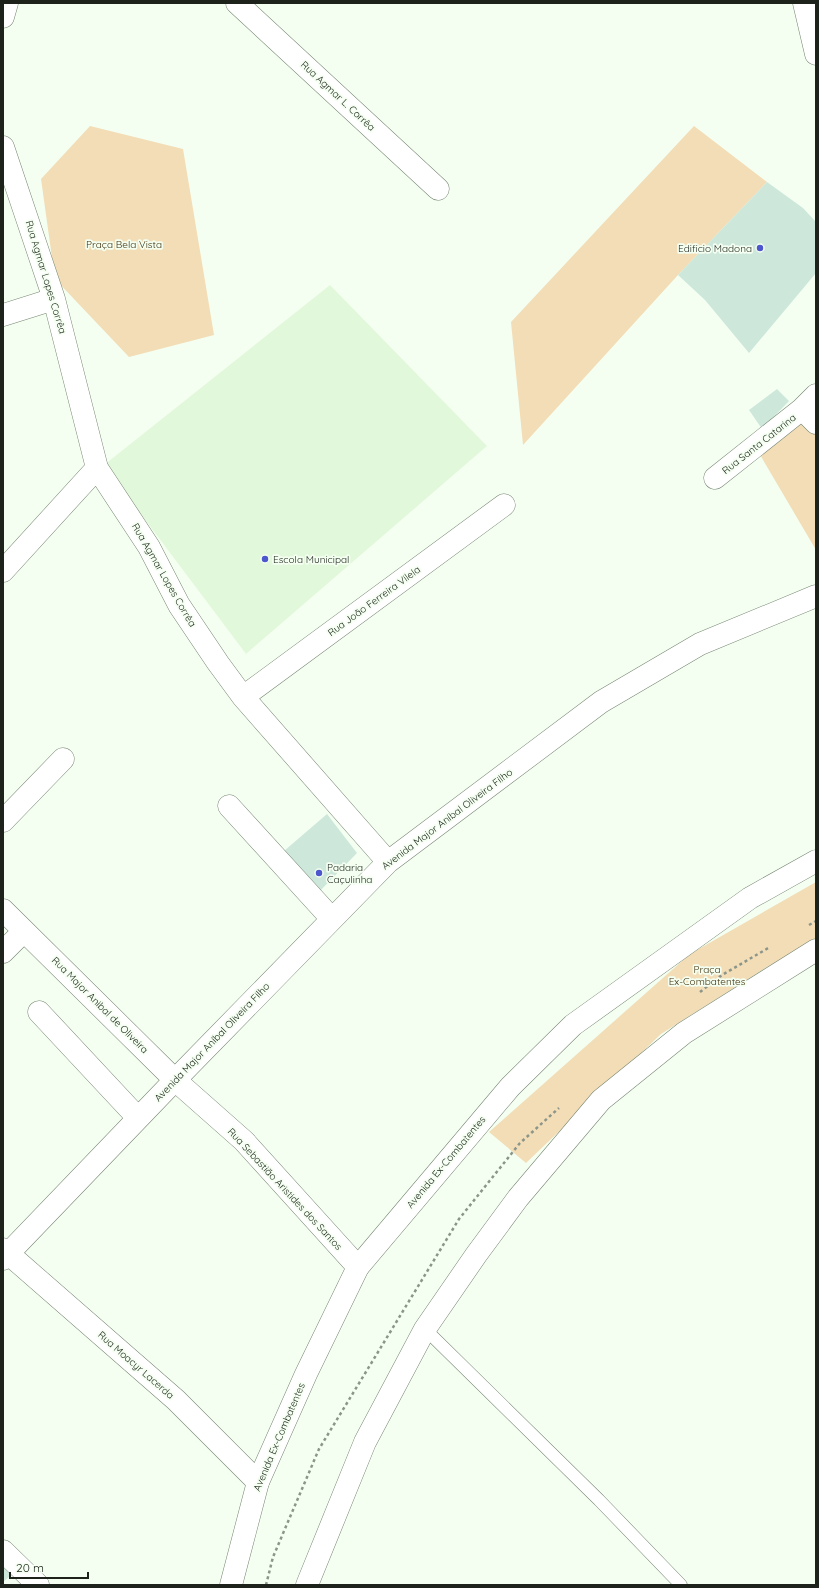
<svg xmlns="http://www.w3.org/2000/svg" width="819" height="1588" viewBox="0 0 819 1588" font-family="Quicksand,sans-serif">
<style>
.built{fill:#e2f8db}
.green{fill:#f2ddb6}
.building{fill:#cde8db}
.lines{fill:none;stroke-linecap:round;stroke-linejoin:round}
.service-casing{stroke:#778672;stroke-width:13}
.minor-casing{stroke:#778672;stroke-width:23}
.tertiary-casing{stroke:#778672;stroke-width:23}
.path{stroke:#8c958a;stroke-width:2.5;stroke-dasharray:3 3;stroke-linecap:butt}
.service{stroke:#fff;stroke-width:12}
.minor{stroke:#fff;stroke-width:22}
.tertiary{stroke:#fff;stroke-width:22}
.poi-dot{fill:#4d57cd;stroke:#f4fff1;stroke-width:1.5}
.labels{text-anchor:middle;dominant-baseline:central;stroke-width:3.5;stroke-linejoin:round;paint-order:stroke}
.street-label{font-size:10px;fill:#1d231b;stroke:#f4fff1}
.park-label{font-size:10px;fill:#40300d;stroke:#f4fff1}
.poi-label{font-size:10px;fill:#1d231b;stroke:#f4fff1;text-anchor:start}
</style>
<rect width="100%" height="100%" fill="#f4fff1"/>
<path class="built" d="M330 285 487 446 246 654 104 465Z"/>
<path class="green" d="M90 126 183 149 214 335 129 357 55 279 41 179Z
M694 126 767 182 678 275 523 445 511 322Z
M803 413 816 427V550L756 448Z
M816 882V940L767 967 661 1034 526 1163 489 1132 690 954Z"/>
<path class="building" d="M767 182 803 208 816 222V273L749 353 705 300 678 275Z
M777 389 789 401 762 429 749 410Z
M327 814 357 853 317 894 284 851Z
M3 1562 14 1573 3 1582Z"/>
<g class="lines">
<g class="service-casing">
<path id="service" d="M425 1329 599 1500 681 1585"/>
</g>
<g class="minor-casing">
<path id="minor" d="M237 3 438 189
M804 3 816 54
M3 17 7 3
M3 147 54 299 97 468 149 547 179 605 218 663 243 697 388 862
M3 315 54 299
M816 395 802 409 816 423
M715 478 802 409
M3 571 97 468
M243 697 504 505
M229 806 332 919
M3 821 63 759
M3 910 175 1080 244 1141 358 1267
M3 952 24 931
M39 1012 138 1118
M3 1249 176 1400 258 1482
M3 1259 175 1080 388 862 601 702 700 644 816 596
M3 1551 38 1585"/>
</g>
<g class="tertiary-casing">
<path id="tertiary" d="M231 1585 258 1482 306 1374 358 1267 510 1087 573 1025 750 898 816 861
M307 1585 365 1442 425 1329 476 1255 518 1198 601 1100 684 1033 816 950"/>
</g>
<path class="path" d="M809 925 816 921
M700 992 722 975 770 947
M266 1585 273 1557 319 1449 459 1219 520 1143 559 1108"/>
<use href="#service" class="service"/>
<use href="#minor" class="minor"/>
<use href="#tertiary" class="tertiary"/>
</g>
<g class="poi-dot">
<circle cx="760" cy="248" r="4"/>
<circle cx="265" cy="559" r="4"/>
<circle cx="319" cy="873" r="4"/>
</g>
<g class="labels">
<g class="street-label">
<text transform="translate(338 96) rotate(43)">Rua Agmar L. Corrêa</text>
<text transform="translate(46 277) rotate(73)">Rua Agmar Lopes Corrêa</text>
<text transform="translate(759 444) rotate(-38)">Rua Santa Catarina</text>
<text transform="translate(164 575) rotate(60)">Rua Agmar Lopes Corrêa</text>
<text transform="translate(374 601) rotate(-36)">Rua João Ferreira Vilela</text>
<text transform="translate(447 819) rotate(-37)">Avenida Major Aníbal Oliveira Filho</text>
<text transform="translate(100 1005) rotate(45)">Rua Major Anibal de Oliveira</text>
<text transform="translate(212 1042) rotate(-46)">Avenida Major Aníbal Oliveira Filho</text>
<text transform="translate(446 1162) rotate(-50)">Avenida Ex-Combatentes</text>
<text transform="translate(285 1189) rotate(47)">Rua Sebastião Aristides dos Santos</text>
<text transform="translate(136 1365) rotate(41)">Rua Moacyr Lacerda</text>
<text transform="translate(279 1437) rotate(-67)">Avenida Ex-Combatentes</text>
</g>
<g class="park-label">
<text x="124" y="244">Praça Bela Vista</text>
<text x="707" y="969">Praça<tspan x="707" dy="12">Ex-Combatentes</tspan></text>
</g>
<g class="poi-label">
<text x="752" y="248" text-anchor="end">Edificio Madona</text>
<text x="273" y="559">Escola Municipal</text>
<text x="327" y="867">Padaria<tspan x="327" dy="12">Caçulinha</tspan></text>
</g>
</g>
<rect width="819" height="1588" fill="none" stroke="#1d231b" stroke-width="8"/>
<path d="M10 1572v6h78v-6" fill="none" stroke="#1d231b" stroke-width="2"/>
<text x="16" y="1572" font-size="12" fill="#1d231b" stroke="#f4fff1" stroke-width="3" paint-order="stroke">20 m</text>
</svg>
